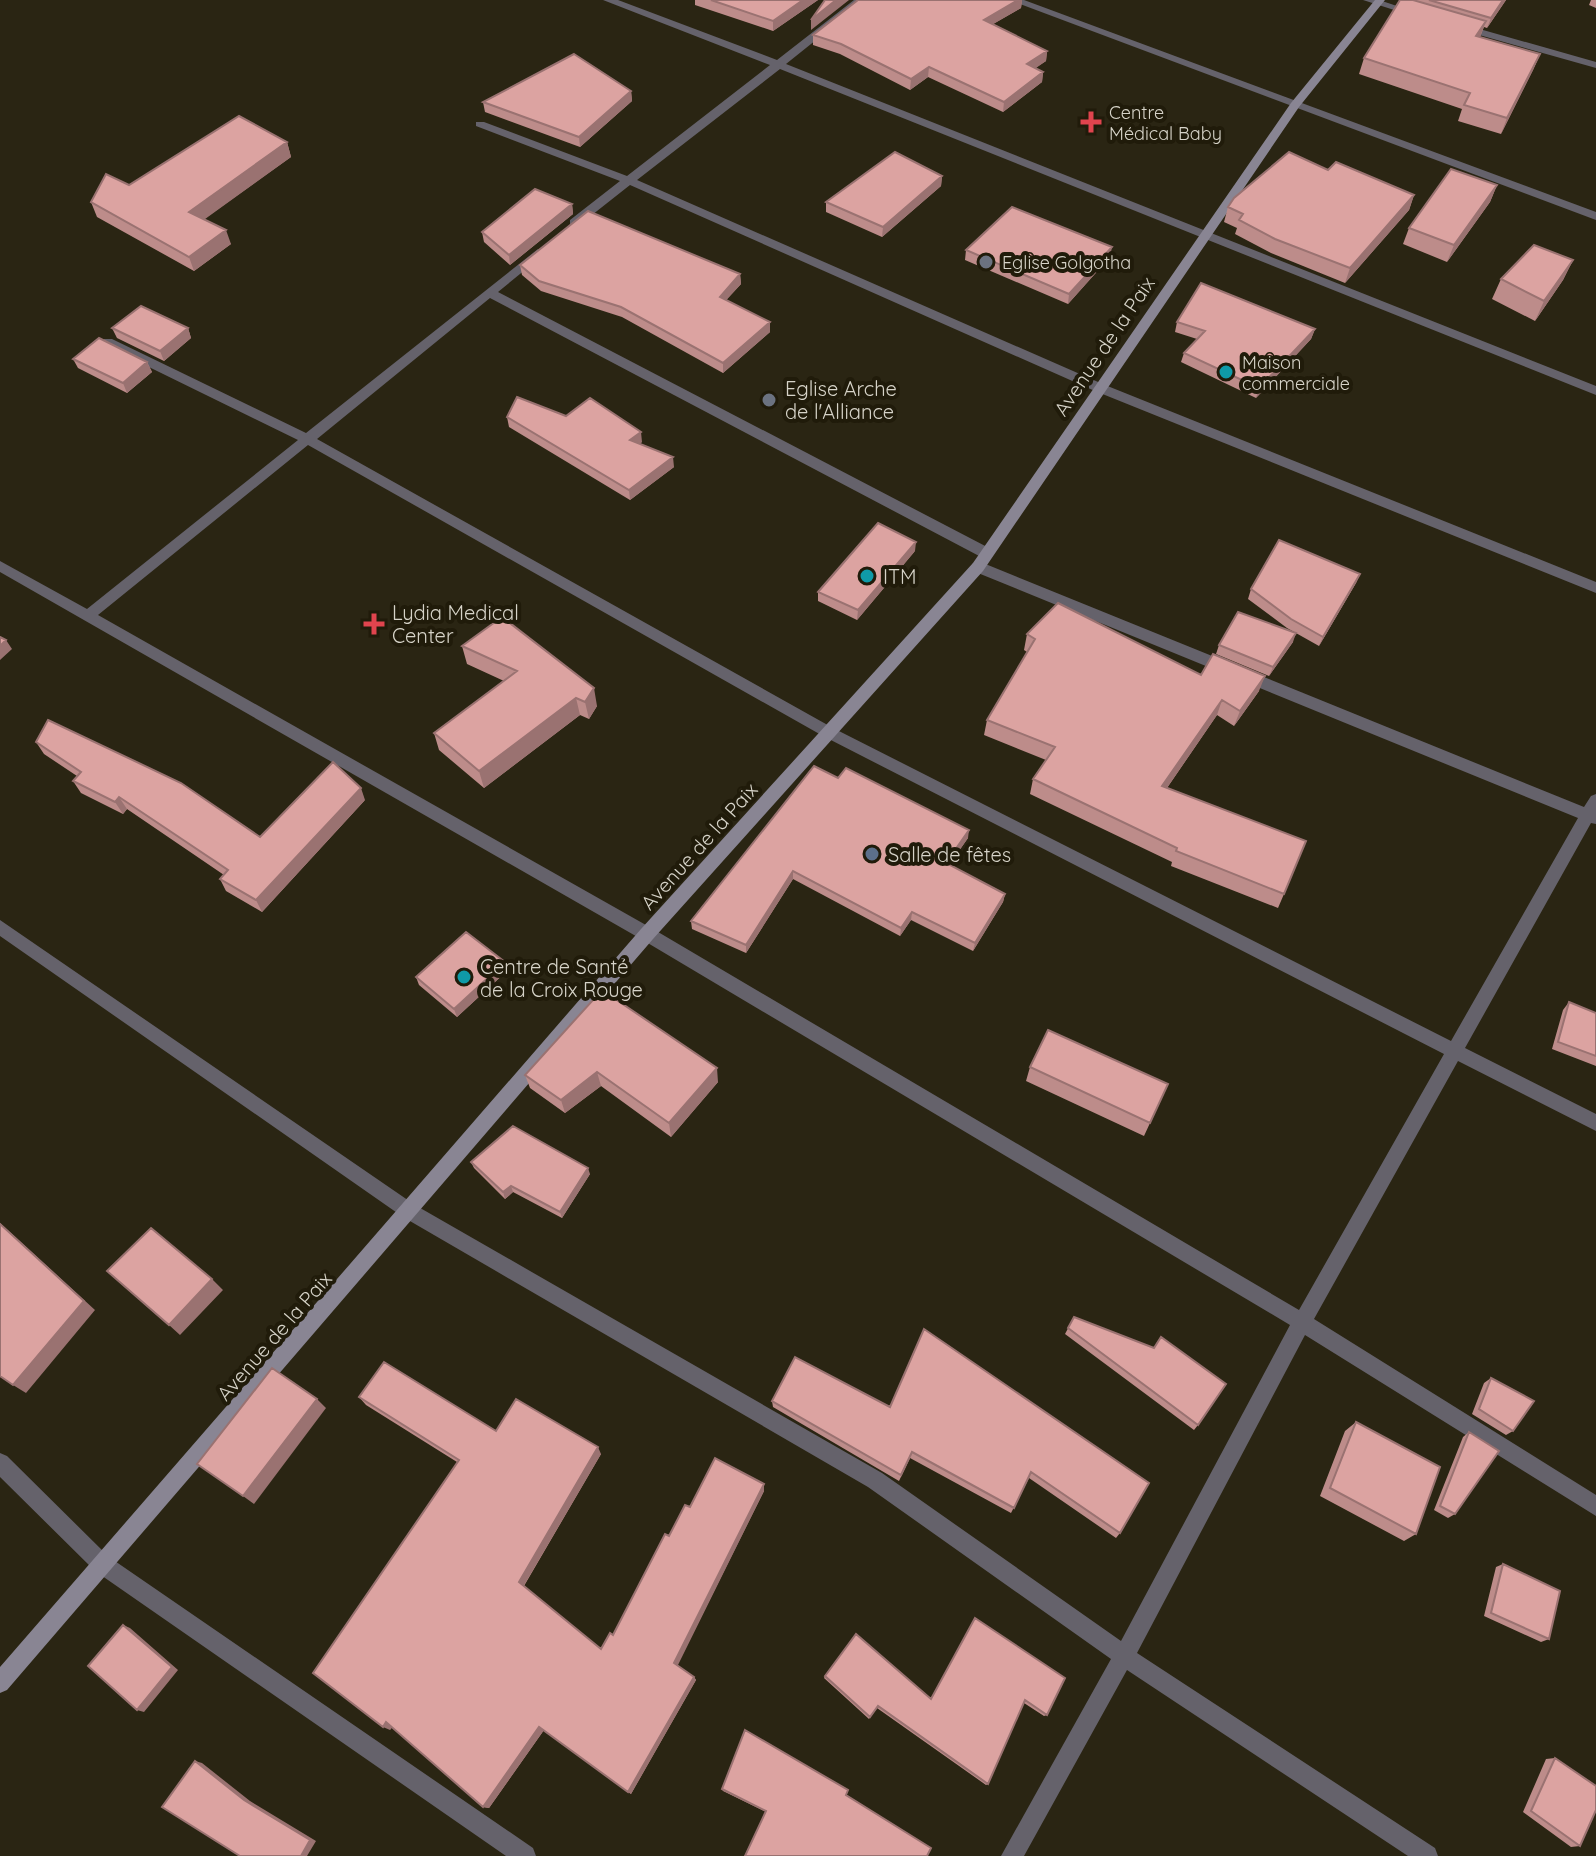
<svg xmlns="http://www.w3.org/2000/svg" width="1596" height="1856" viewBox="0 0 1596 1856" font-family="Quicksand,sans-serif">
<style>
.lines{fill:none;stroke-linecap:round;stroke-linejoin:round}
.street{fill:#65626b;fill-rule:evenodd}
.secondary{fill:#898593;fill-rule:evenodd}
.wall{fill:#bd8c8a}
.shaded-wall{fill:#9a7271}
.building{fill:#dca3a1;stroke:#9a7271;stroke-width:2}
.health-dot{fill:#e0444e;stroke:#201b0a;stroke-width:3}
.worship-dot{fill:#6b7280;stroke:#201b0a;stroke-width:3}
.culture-dot{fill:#0f9aa8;stroke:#201b0a;stroke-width:3}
.service-dot{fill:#5c6f8a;stroke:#201b0a;stroke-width:3}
.labels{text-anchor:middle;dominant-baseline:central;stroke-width:8;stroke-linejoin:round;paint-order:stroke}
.far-poi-label{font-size:18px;fill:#d6d3c8;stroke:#201b0a;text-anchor:start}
.street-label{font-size:20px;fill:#d6d3c8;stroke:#201b0a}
.poi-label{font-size:20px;fill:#d6d3c8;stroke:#201b0a;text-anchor:start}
</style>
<rect width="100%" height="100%" fill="#2a2513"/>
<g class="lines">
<path class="street" d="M603 0H618L777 60 854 0H866L786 64 1596 386V395L780 69 637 180 1105 385 1596 582V593L1095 391 630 185 578 226H570V220L620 181 476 126V122H484L627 176 770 65Z
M1009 0H1024L1596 212V220Z
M1363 0H1379L1421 14 1416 17Z
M1462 24 1596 62V68L1458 29 1457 27Z
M538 249 544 253 542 256 498 292 991 549 993 553 991 557H981L490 298 317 439 833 728 1451 1041 1578 818 973 571 971 567 973 563H983L1584 807 1591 796 1596 794V824L1591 823 1465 1048 1596 1114V1131L1458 1061 1314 1319 1596 1495V1516L1305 1335 1137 1653 1435 1848 1438 1856H1408L1127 1670 1024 1856H1001L1111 1659 868 1487 403 1217 0 936V920L415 1205 882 1473 1121 1641 1290 1325 641 939 0 572V561L87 609 298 440 104 345V339H112L306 433ZM308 445 823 736 1444 1054 1299 1310 653 929 98 615Z
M0 1453 7 1456 109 1557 533 1848 536 1856H506L95 1571 0 1477Z"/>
<path class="secondary" d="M1375 0H1385L1299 107 983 571 653 939 7 1690 0 1693V1667L641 929 973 563 1291 103Z"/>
</g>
<path class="wall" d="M695 0H818L773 31 695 5Z
M858 0H1022L1021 8 993 24 1047 51 1046 61 1035 68 1043 72 1042 82 1003 112 928 77 910 90 840 54 813 45V35Z
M1400 0H1506L1487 28 1484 27 1480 37 1540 54 1533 70 1501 134 1458 121 1462 109 1359 74 1364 58Z
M1591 0H1596V8L1589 5Z
M631 91 632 101 580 147 485 112 483 102Z
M287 142 291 157 204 219 231 244 194 271 97 217 91 202 129 185Z
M1328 170 1414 195 1409 210 1345 283 1271 253 1235 234 1237 228 1224 222 1228 207Z
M942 176 941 186 882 237 826 212V202Z
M1497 185 1490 202 1447 262 1403 244 1409 228Z
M572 204 573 214 510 265 484 242 482 232Z
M966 250 1110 257 1068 304 965 260Z
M1573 260 1563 280 1535 321 1492 299 1501 279Z
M520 265 740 274 741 284 726 300 770 322V332L723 373 622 317 541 291 522 275Z
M1177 322 1315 329 1311 339 1256 398 1181 362 1184 353 1197 339 1175 332Z
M112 328H188L191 338 164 361 117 338Z
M73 359 147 362 152 372 127 393 78 368Z
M566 416 642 442 639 444 674 467 630 500 509 427 507 417Z
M915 551 857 620 818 601V592Z
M1360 574 1356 583 1319 646 1287 628 1248 599 1251 589Z
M1027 634 1201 675 1259 691 1234 726 1217 715 1167 788 1284 894 1278 908 1171 866 1172 862 1030 794 1033 779 1046 760 984 735 987 720 1027 652 1024 650Z
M1293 642 1269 676 1216 654 1219 645Z
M462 646 597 706 589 719 580 715 484 788 439 750 434 733 504 681 467 664Z
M36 742 260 837 365 800 262 912 226 891 220 879 224 875 127 809 123 814 81 793 73 781 77 776 44 754Z
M838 778 968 838 949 865 1005 894 1003 902 973 951 911 920 900 936 793 879 746 953 692 929 691 921Z
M505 962 508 970 457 1017 419 985 416 977Z
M602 990 718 1082 671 1137 601 1086 565 1113 530 1088 525 1075Z
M1569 1002 1596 1013V1066L1552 1049 1563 1010Z
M1030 1067 1168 1084 1144 1136 1026 1081Z
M471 1162 590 1174 562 1218 513 1192 505 1199 474 1168Z
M1074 1317 1198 1425 1194 1430 1065 1334Z
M924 1329 1120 1533 1116 1538 1029 1478 1011 1513 910 1458 899 1481 773 1407 772 1401 890 1407Z
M1491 1378 1513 1431 1506 1435 1472 1414 1484 1383Z
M359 1397 496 1431 601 1454 524 1586 601 1649 613 1635 669 1536 690 1507 764 1484V1491L677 1665 694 1677 696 1680 631 1794 544 1730 489 1808 483 1807 392 1727 390 1730 457 1462 366 1405Z
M1356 1422 1416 1534 1404 1541 1320 1496 1345 1431Z
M1469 1432 1455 1514 1448 1518 1434 1510 1463 1437Z
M1503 1564 1549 1639 1541 1642 1484 1616 1496 1567Z
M975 1618 1047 1715 1044 1716 1024 1703 988 1784 986 1785 877 1708 869 1719 824 1678 825 1676 931 1699Z
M1555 1758 1580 1846 1571 1847 1523 1812 1546 1759Z
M722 1789 846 1795 766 1812 723 1791Z"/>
<path class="shaded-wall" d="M803 0H818L773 31V21Z
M836 0H849L811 30V20Z
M1018 0H1022L1021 8 983 30 984 20Z
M1503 0H1506L1487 28 1491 18Z
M1486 21 1480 37 1476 36Z
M1047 51 1046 61 1026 75 1027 64Z
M1540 54 1533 70 1501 134 1507 118Z
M929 67 928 77 910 90 911 79Z
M1043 72 1042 82 1003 112 1004 102Z
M631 91 632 101 580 147 579 137Z
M287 142 291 157 194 227 189 212Z
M942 176 941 186 882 237 883 227Z
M1497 185 1490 202 1447 262 1454 245Z
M1414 195 1409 210 1345 283 1350 268Z
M572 204 573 214 510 265 509 255Z
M226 230 231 244 194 271 189 257Z
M1112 247 1110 257 1068 304 1069 294Z
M1573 260 1563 280 1535 321 1544 301Z
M740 274 741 284 720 307V297Z
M770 322V332L723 373V363Z
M188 328 191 338 164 361 160 351Z
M1315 329 1311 339 1256 398 1259 388Z
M147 362 152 372 127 393 123 383Z
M641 432 642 442 631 450 630 440Z
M673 457 674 467 630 500 629 490Z
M916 542 915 551 857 620 858 610Z
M1360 574 1356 583 1319 646 1323 637Z
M1296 633 1293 642 1269 676 1273 667Z
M6 640 12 649 0 660V646Z
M1265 676 1259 691 1234 726 1240 711Z
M594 688 597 706 589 719 585 702Z
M576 698 580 715 484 788 479 771Z
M1222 700 1217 715 1158 801 1162 786Z
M361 788 365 800 262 912 256 900Z
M119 797 127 809 123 814 115 802Z
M969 830 968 838 945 871 946 863Z
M793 871V879L746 953V945Z
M1005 894 1003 902 973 951 975 943Z
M912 912 911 920 900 936 901 928Z
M505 962 508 970 457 1017 454 1009Z
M717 1068 718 1082 671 1137 669 1123Z
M597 1072 601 1086 565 1113 561 1100Z
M588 1168 590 1174 562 1218 560 1212Z
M511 1186 513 1192 505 1199 503 1192Z
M0 1223 95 1310 26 1393 13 1385Z
M212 1279 223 1290 180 1335 169 1325Z
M317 1399 326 1408 254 1504 243 1496Z
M598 1447 601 1454 523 1587 519 1582Z
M764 1484V1491L677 1667 674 1663Z
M123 1625 130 1628 178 1670 144 1712 137 1710Z
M694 1677 696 1680 631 1794 628 1792Z
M386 1722 394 1725 390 1730 383 1727Z
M539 1727 544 1730 489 1808 483 1807Z
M195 1761 202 1763 250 1801 316 1841 307 1856H301L244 1800Z"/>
<path class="building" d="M711 0H803L773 21Z
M825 0H836L811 20Z
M858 0H1018L984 20 1047 51 1027 64 1043 72 1004 102 929 67 911 79 841 44 813 35Z
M1400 0H1413L1486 21 1476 36 1540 54 1507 118 1464 105 1470 93 1364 58Z
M1429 0H1503L1491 18Z
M574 54 631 91 579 137 483 102Z
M239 116 287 142 189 212 226 230 189 257 91 202 106 174 129 185Z
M895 152 942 176 883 227 826 202Z
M1289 152 1328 170 1336 162 1414 195 1350 268 1275 239 1239 220 1243 214 1228 207 1234 198Z
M1451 169 1497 185 1454 245 1409 228Z
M535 189 572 204 509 255 482 232Z
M1012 207 1112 247 1069 294 966 250Z
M588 211 740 274 720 297 770 322 723 363 621 307 539 281 520 265Z
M1534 245 1573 260 1544 301 1501 279Z
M1201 283 1315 329 1259 388 1184 353 1205 331 1177 322Z
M141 306 188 328 160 351 112 328Z
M99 338 147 362 123 383 73 359Z
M517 397 566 416 590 398 641 432 630 440 673 457 629 490 507 417Z
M878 523 916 542 858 610 818 592Z
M1279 540 1360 574 1323 637 1291 619 1251 589Z
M1058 603 1201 675 1213 654 1265 676 1240 711 1222 700 1162 786 1306 841 1284 894 1176 851 1177 848 1033 779 1055 747 987 720 1035 639 1027 634Z
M1238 612 1296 633 1273 667 1219 645Z
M502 617 594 688 585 702 576 698 479 771 434 733 517 671 462 646Z
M0 637 6 640 0 646Z
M48 720 181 783 260 837 333 762 361 788 256 900 220 879 228 870 119 797 115 802 73 781 81 772 36 742Z
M814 766 838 778 846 768 969 830 946 863 1005 894 975 943 912 912 901 928 793 871 746 945 691 921Z
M466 932 505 962 454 1009 416 977Z
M602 990 717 1068 669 1123 597 1072 561 1100 525 1075Z
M1569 1002 1596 1013V1056L1558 1042Z
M1048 1030 1168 1084 1150 1123 1030 1067Z
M513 1126 588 1168 560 1212 511 1186 503 1192 471 1162Z
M0 1224 84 1301 13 1385 0 1376Z
M151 1228 212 1279 169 1325 107 1271Z
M1074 1317 1154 1348 1161 1337 1226 1384 1198 1425 1068 1328Z
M924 1329 1149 1483 1120 1533 1031 1472 1014 1508 912 1452 901 1475 772 1401 795 1357 890 1407Z
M384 1362 496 1431 516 1399 598 1447 519 1582 601 1649 610 1633 613 1635 665 1534 669 1536 685 1505 690 1507 715 1458 764 1484 674 1663 694 1677 628 1792 539 1727 483 1807 386 1722 383 1727 313 1673 459 1460 359 1397Z
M272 1368 317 1399 243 1496 197 1464Z
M1491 1378 1534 1401 1513 1431 1479 1409Z
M1356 1422 1440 1467 1416 1534 1330 1488Z
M1469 1432 1499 1451 1455 1514 1440 1506Z
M1503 1564 1560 1591 1549 1639 1491 1613Z
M975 1618 1065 1678 1047 1715 1025 1700 988 1784 878 1706 870 1717 825 1676 856 1634 931 1699Z
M123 1625 172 1667 137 1710 88 1666Z
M745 1730 848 1790 846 1795 931 1848 927 1856H745L766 1811 722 1789Z
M1555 1758 1596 1786V1810L1580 1846 1531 1811Z
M195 1761 244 1800 310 1840 301 1856H240L162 1807Z"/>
<g class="health-dot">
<path d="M1087 110h8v8h8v8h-8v8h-8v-8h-8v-8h8z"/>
<path d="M370 612h8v8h8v8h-8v8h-8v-8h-8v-8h8z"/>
</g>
<g class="worship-dot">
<circle cx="986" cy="262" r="8"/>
<circle cx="769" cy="400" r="8"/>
</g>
<g class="culture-dot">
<circle cx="1226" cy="372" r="8"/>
<circle cx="867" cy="576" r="8"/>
<circle cx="464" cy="977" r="8"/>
</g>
<circle class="service-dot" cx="872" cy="854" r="8"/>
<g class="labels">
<g class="far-poi-label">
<text x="1109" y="112">Centre<tspan x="1109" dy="21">Médical Baby</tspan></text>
<text x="1002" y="262">Eglise Golgotha</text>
<text x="1242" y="362">Maison<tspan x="1242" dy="21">commerciale</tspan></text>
</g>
<g class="street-label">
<text transform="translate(1104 346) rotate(-56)">Avenue de la Paix</text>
<text transform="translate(699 846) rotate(-48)">Avenue de la Paix</text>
<text transform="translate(274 1336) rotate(-49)">Avenue de la Paix</text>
</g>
<g class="poi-label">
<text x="785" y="388">Eglise Arche<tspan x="785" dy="23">de l'Alliance</tspan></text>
<text x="883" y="576">ITM</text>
<text x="392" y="612">Lydia Medical<tspan x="392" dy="23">Center</tspan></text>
<text x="888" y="854">Salle de fêtes</text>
<text x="480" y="966">Centre de Santé<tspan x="480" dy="23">de la Croix Rouge</tspan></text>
</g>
</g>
</svg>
